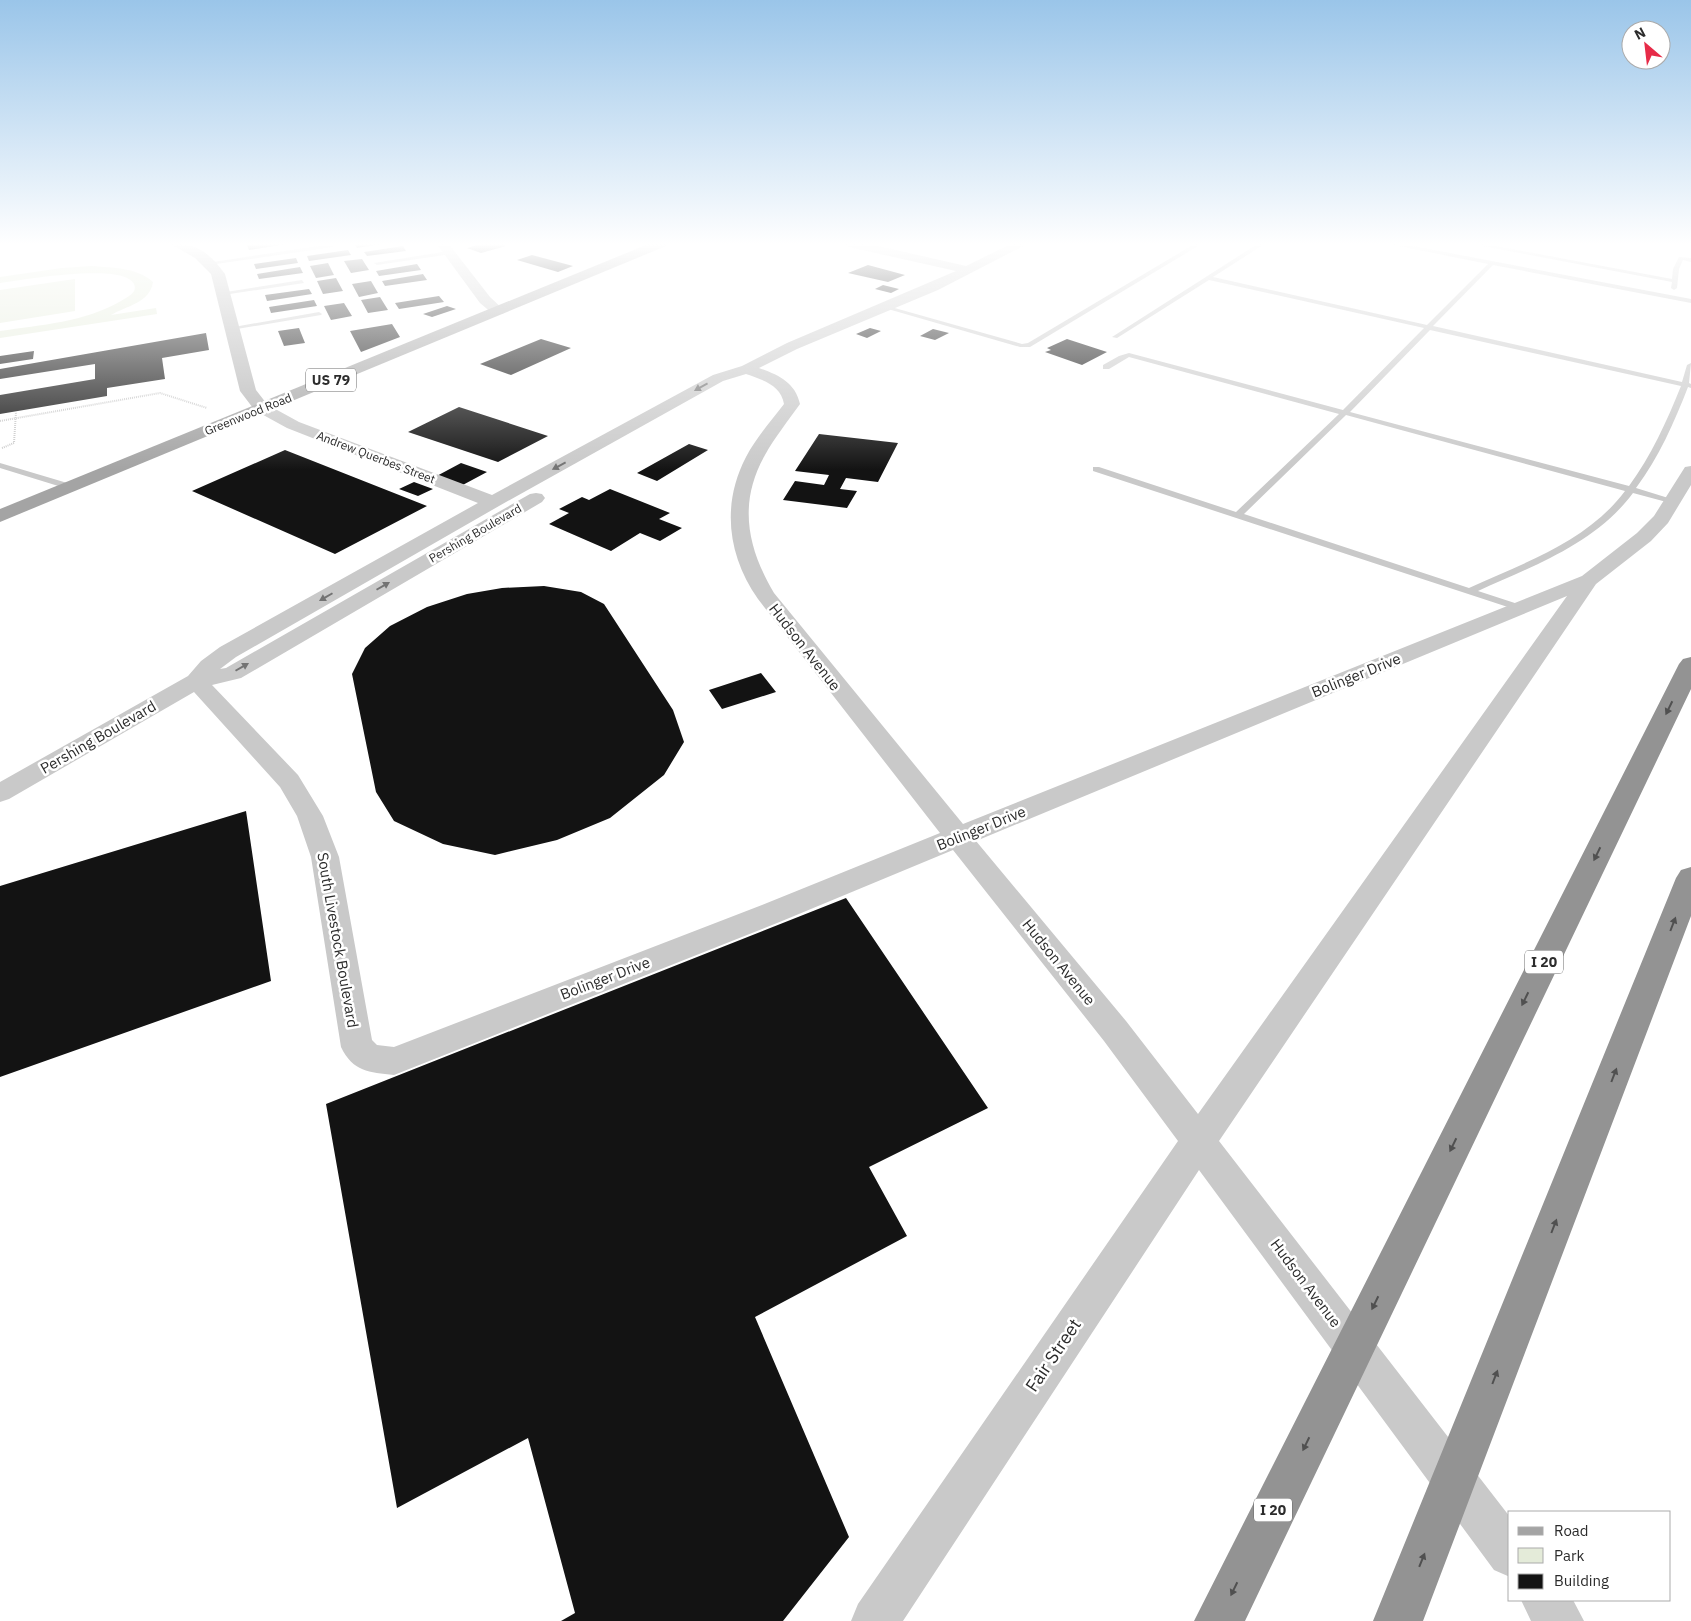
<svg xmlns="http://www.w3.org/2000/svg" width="1691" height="1621" viewBox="0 0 1691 1621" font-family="'IBM Plex Sans',sans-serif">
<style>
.green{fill:#e4ebd9}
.building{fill:#131313}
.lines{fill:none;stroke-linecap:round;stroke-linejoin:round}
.path{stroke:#c9c9c9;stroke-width:2;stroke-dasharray:1 1;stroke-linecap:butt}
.lane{fill:#c9c9c9;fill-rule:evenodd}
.street{fill:#c9c9c9;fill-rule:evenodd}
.secondary{fill:#b6b6b6;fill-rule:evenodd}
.primary{fill:#a4a4a4;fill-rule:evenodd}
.highway{fill:#939393;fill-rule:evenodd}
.oneway{fill:#737373}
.oneway2{fill:#505050}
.labels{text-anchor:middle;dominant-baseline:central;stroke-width:5;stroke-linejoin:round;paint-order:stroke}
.far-street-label{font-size:12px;fill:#2c2c2c;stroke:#fff}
.shield{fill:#fff;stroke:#6b6b6b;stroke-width:1}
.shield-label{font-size:14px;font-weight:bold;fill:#2c2c2c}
.street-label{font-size:15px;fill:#2c2c2c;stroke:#fff}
.near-street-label{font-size:18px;fill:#2c2c2c;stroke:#fff}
</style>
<rect width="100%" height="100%" fill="#fff"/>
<path class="green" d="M92 266C113 268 136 267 153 282 150 303 126 306 111 315L156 308 157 314 0 338V331C41 325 85 322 121 301 127 297 138 293 134 284 124 262 21 280 0 283V277L62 268Z
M75 279V311L0 323V290Z"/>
<path class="building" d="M259 243H287V244L249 250 247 245Z
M354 243H382V244L357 248Z
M485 243H504L502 244 506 246 481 253 467 248Z
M403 246 406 251 367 256 364 252Z
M348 250 351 255 309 261 307 256Z
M532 255 573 266 558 272 517 260Z
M296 258 298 263 256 269 254 264Z
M362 259 369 270 351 273 344 261Z
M328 263 334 275 316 278 310 266Z
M417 264 421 270 379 276 376 271Z
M868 265 905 275 888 282 848 273Z
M300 267 303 273 259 279 257 274Z
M423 274 427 280 385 286 382 281Z
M336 278 343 291 323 294 317 281Z
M371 281 378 293 359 297 352 284Z
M883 285 899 289 891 293 875 289Z
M309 289 312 294 267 301 265 295Z
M439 296 444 302 399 309 395 303Z
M380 297 388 310 368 313 361 300Z
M314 300 317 306 271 313 269 307Z
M344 303 352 316 331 320 324 306Z
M447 306 456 309 432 317 423 314Z
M392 324 400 337 361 352 350 331Z
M299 328 305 343 284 346 278 331Z
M870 328 881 331 867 338 856 334Z
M933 329 949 333 935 340 920 336Z
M206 333 209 350 162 358 165 379 107 388V396L0 414V395L95 379V364L0 379V369Z
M541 339 571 348 511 375 480 364Z
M1067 339 1107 352 1082 365 1045 352 1051 350 1047 348Z
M34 351 33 359 0 364V356Z
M459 407 548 436 498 462 408 432Z
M819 434 898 443 878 482 846 478 840 489 857 491 847 508 783 500 795 481 824 485 829 475 795 471Z
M689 444 708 450 657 481 637 473Z
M285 450 427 506 335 554 192 491Z
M461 463 487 472 459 487 433 478Z
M414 482 433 489 418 496 399 489Z
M610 489 670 513 659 519 682 528 660 541 640 533 611 551 549 524 569 513 559 509 582 497 589 500Z
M544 586 581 592 604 604 673 710 684 742 664 775 610 818 557 840 495 855 443 844 394 821 376 792 352 674 365 648 390 626 427 607 467 594 502 588Z
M761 673 776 692 722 709 709 690Z
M246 811 271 981 0 1077V886Z
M846 898 988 1108 869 1167 907 1236 755 1317 849 1537 783 1621H561L575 1613 528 1438 397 1508 326 1104Z"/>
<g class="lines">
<path class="path" d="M0 421 160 393 207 408
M2 448 14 443 16 412"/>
<path class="lane" d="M1196 243H1203L1030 347H1020L881 307 884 305 1022 344 1028 343Z
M1259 243H1266L1213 277 1427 325 1488 264 1384 243H1397L1691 299V303L1493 265 1433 326 1682 382 1687 365 1691 363 1689 383 1691 384V388L1688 387C1674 423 1659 457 1636 488L1678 501 1674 504 1633 493C1595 544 1533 566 1478 591L1524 606V610L1520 611 1093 471V467H1099L1236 512 1339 414 1129 357 1109 369H1103V365L1119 356 1129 353 1343 410 1424 328 1209 280 1117 338 1112 337ZM1430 330 1681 386C1667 421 1651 456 1629 486L1350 412ZM1346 415 1625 491C1588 541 1524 563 1469 588L1244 514Z
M1467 243H1480L1672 279 1673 269 1679 257 1691 258V262L1683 260 1679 269 1677 288 1674 290 1671 288 1672 282Z
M331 244 333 247 209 265 206 263Z
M449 251 451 254 377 265 374 263Z
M302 280 304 283 223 295 220 293Z
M319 312 322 314 321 315 231 330 228 328Z
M0 463 74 485 75 487 68 489 0 468Z"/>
<path class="street" d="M436 243H448L490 297 505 311 503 314H493L480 303Z
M843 243H865L966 266 1013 243H1029L938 290 797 349 759 368C778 375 795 382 800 404 788 421 775 437 765 455 738 503 747 547 774 593L963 824 1582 576 1637 533 1654 516 1685 467 1691 466V485L1668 523 1651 541 1596 584 1219 1141 1510 1517V1577L1494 1570 1199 1170 903 1621H851L858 1604 1178 1141 1104 1041 953 850 782 921 394 1075C369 1072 353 1072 341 1047L311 857 297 816 280 787 194 692 9 799 0 802V782L188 676 201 661 220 647 478 503 287 428 256 411 254 408 256 405H268L299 422 492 495 713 375 742 366 787 343 956 271 849 247ZM746 374C763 380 781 385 784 404 771 421 756 438 746 457 721 505 728 556 758 599L940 833 762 905 394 1047 377 1045 372 1040 339 857 323 816 298 775 212 685 241 678 542 502 545 498 542 494 536 493 530 494 226 668 220 669 236 657 499 506 723 381ZM1567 596 1198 1114 1126 1021 976 841Z
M1521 1600H1573L1584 1621H1531Z"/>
<path class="secondary" d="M169 243C196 243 209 252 225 274L256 390 270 408 268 412H256L240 391 211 274 195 258Z"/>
<path class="primary" d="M651 243H668L666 246 0 522V509Z"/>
<path class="highway" d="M1691 657V689L1245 1621H1194L1679 664 1683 659Z
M1691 867V916L1423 1621H1373L1676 878 1681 870Z"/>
</g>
<defs><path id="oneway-solid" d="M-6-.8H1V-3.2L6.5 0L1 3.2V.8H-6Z" transform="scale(1.25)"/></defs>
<g class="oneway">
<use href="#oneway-solid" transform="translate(701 387) rotate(151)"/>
<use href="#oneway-solid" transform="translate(559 466) rotate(152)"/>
<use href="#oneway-solid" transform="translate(383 586) rotate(-30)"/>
<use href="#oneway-solid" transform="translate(326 597) rotate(150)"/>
<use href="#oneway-solid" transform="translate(242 667) rotate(-30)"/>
</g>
<g class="oneway2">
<use href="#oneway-solid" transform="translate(1669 708) rotate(116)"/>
<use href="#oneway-solid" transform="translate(1597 854) rotate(116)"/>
<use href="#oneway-solid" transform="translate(1673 924) rotate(-69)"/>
<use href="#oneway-solid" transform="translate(1525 999) rotate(116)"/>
<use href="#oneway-solid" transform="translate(1614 1075) rotate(-69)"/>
<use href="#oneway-solid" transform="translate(1453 1145) rotate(116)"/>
<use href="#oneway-solid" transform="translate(1554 1226) rotate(-69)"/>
<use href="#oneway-solid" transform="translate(1375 1303) rotate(116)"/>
<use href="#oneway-solid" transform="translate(1495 1377) rotate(-69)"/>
<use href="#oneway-solid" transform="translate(1306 1444) rotate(116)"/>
<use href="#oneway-solid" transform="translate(1422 1560) rotate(-68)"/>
<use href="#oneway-solid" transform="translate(1234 1589) rotate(116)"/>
</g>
<linearGradient id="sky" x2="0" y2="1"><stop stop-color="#9ac5e9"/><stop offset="0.52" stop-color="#fff"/><stop offset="1" stop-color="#fff" stop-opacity="0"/></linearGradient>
<rect width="1691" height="470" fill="url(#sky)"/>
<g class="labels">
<g class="far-street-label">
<text transform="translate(248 414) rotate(-22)">Greenwood Road</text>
<text transform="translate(376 457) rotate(21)">Andrew Querbes Street</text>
<text transform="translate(475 533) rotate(-30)">Pershing Boulevard</text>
</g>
<g class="shield">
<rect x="306" y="368.5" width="50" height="23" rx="4"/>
<rect x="1525" y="950.5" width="38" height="23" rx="4"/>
<rect x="1254" y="1498.5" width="38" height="23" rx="4"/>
</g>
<g class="shield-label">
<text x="331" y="380">US 79</text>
<text x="1544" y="962">I 20</text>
<text x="1273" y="1510">I 20</text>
</g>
<g class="street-label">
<text transform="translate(805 647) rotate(52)">Hudson Avenue</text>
<text transform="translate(1356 675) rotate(-22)">Bolinger Drive</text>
<text transform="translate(98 737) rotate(-30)">Pershing Boulevard</text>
<text transform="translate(981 828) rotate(-22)">Bolinger Drive</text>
<text transform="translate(338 940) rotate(80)">South Livestock Boulevard</text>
<text transform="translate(1059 962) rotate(51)">Hudson Avenue</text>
<text transform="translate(605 978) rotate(-21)">Bolinger Drive</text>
<text transform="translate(1306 1283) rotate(53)">Hudson Avenue</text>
</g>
<g class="near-street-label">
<text transform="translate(1053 1355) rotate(-56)">Fair Street</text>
</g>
</g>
<rect x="1508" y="1511" width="162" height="90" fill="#ffffff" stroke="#ababab"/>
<rect x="1518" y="1527" width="25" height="8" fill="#a4a4a4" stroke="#ababab"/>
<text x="1554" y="1536" font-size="15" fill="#2c2c2c">Road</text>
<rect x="1518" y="1548" width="25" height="15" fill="#e4ebd9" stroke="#ababab"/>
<text x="1554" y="1561" font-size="15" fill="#2c2c2c">Park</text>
<rect x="1518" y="1574" width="25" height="15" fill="#131313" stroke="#ababab"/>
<text x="1554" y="1586" font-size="15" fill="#2c2c2c">Building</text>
<g transform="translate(1646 45) rotate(332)"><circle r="24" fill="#ffffff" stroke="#ababab"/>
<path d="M0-4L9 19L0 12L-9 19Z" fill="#e72b48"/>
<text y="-8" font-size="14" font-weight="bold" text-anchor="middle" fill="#2c2c2c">N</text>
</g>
</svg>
